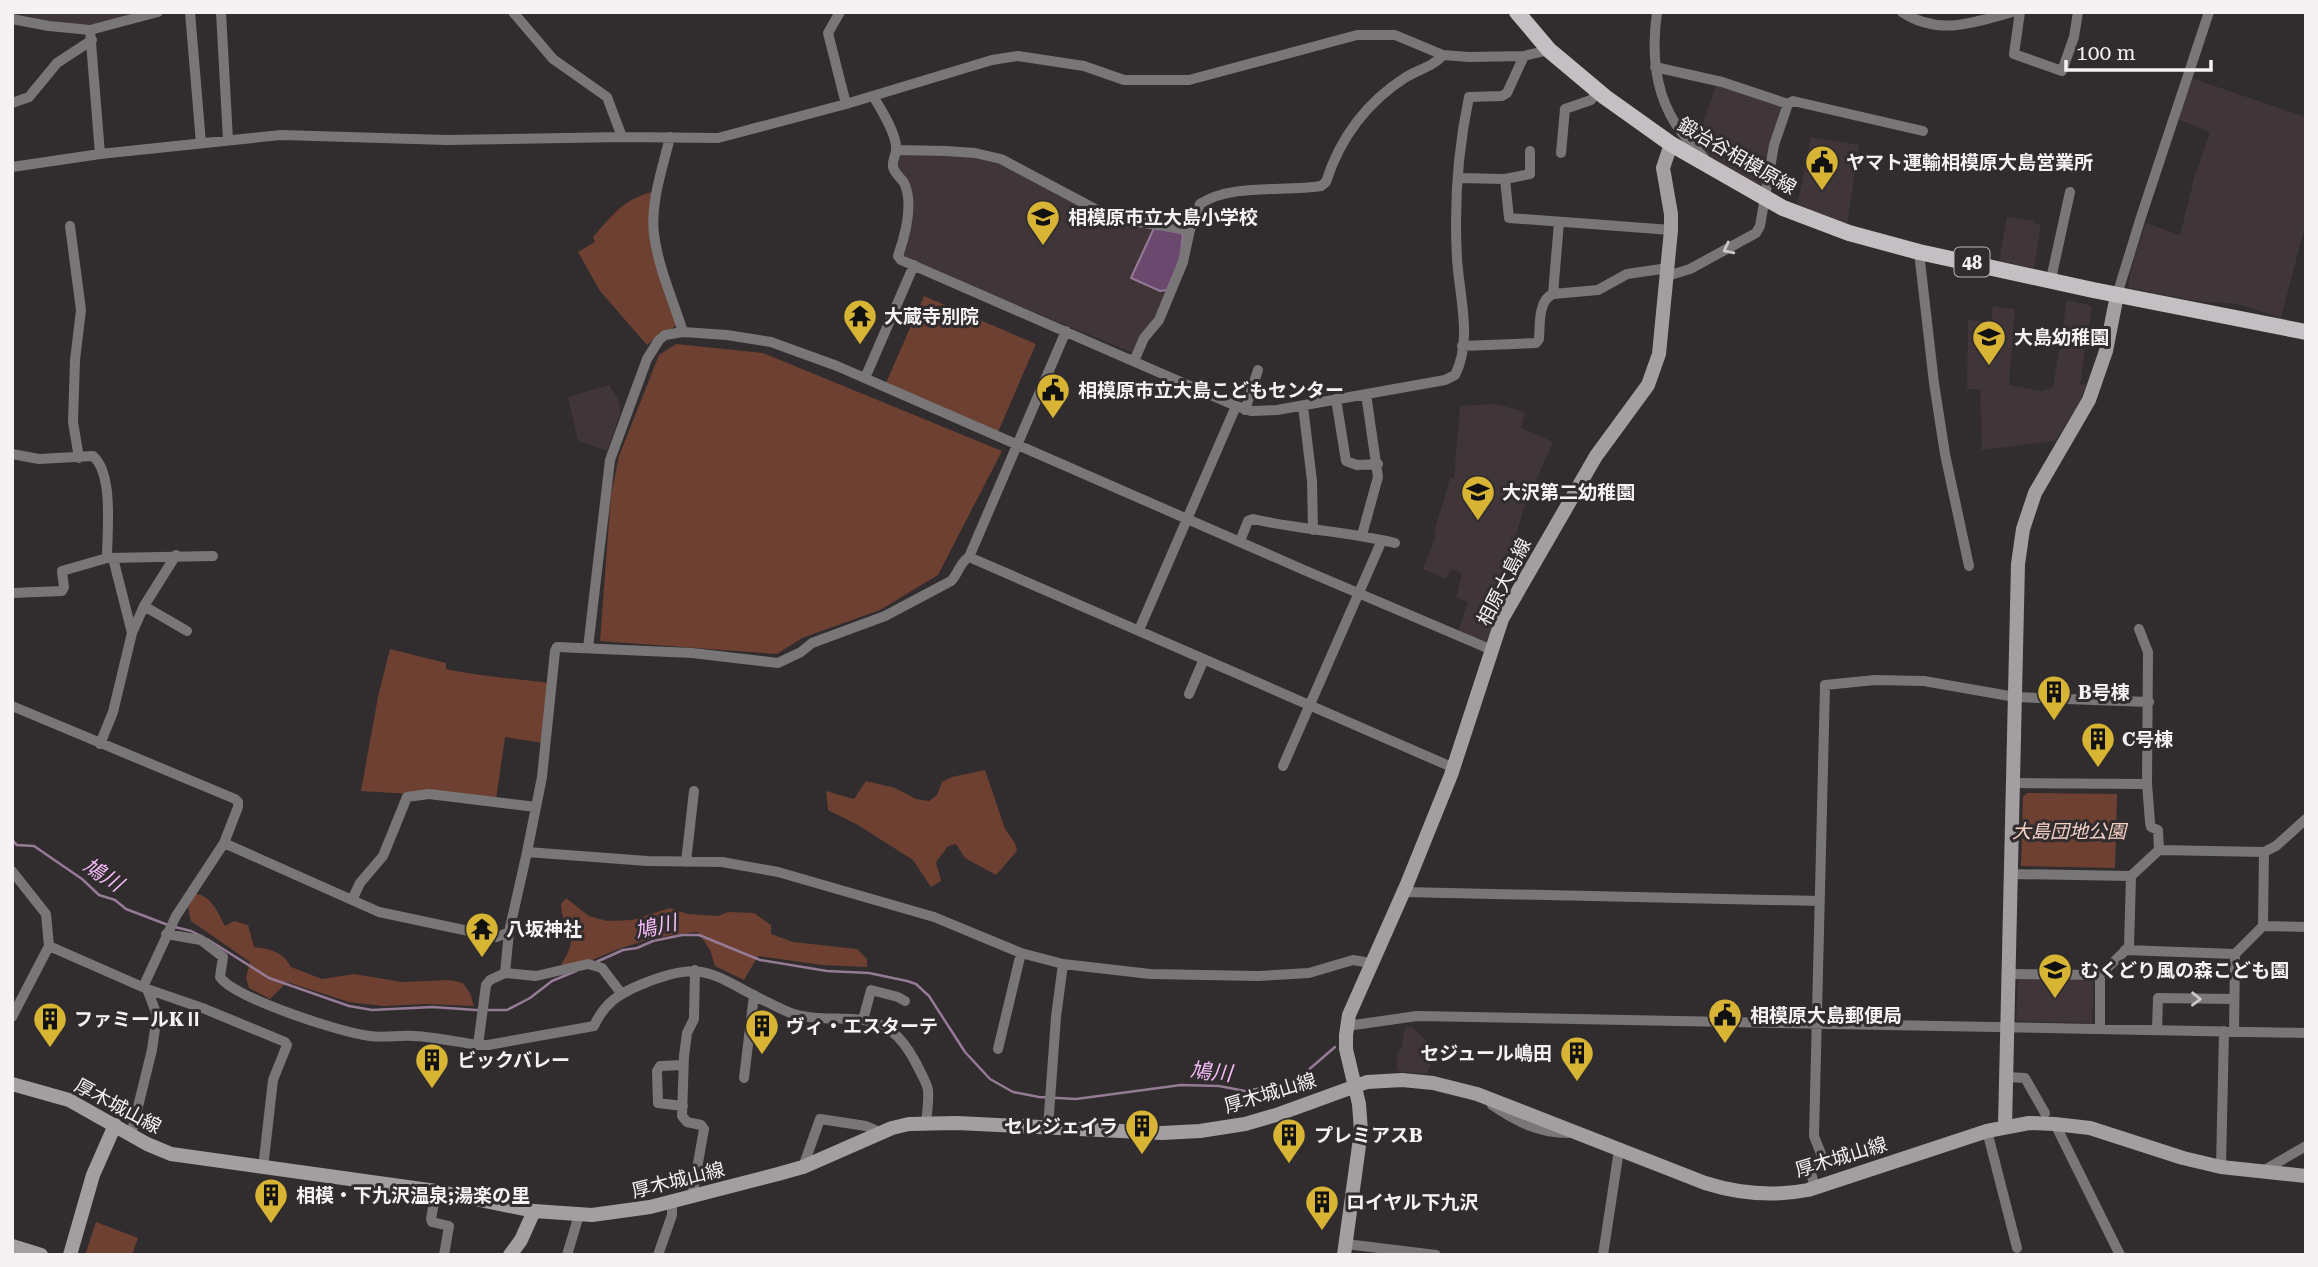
<svg xmlns="http://www.w3.org/2000/svg" width="2318" height="1267" viewBox="0 0 2318 1267" font-family="'Roboto Serif','Noto Sans JP',serif">
<style>
.built{fill:#403538}
.green{fill:#6e4032}
.water{fill:#6b486e;stroke:#957b96;stroke-width:2}
.lines{fill:none;stroke-linecap:round;stroke-linejoin:round}
.stream{stroke:#957b96;stroke-width:2.5}
.street{stroke:#787677;stroke-width:10}
.secondary{stroke:#a39fa1;stroke-width:14}
.primary{stroke:#c3bfc2;stroke-width:16}
.oneway{stroke:#cac7c8}
.labels{text-anchor:middle;dominant-baseline:central;stroke-width:6;stroke-linejoin:round;paint-order:stroke}
.shield{fill:#312c2d;stroke:#bbb7b8;stroke-width:2}
.shield-label{font-size:18px;font-weight:bold;fill:#f6f2f3}
.street-label{font-size:19px;fill:#f6f2f3;stroke:#312c2d}
.poi-label{font-size:19px;font-weight:bold;fill:#f6f2f3;stroke:#312c2d;text-anchor:start}
.park-label{font-size:19px;font-style:italic;fill:#f4d1c6;stroke:#312c2d}
.water-label{font-size:21px;font-style:italic;fill:#f6bdfb;stroke:#312c2d}
</style>
<rect width="100%" height="100%" fill="#312c2d"/>
<path class="built" d="M12 12H142L96 24 78 25 57 23Z
M2191 78 2306 117V222L2281 318 2238 304 2196 301 2130 288 2128 284 2134 257 2146 223 2180 235 2195 175 2210 132 2177 119Z
M1717 83 1743 91 1784 108 1763 186 1759 188 1713 160 1696 143Z
M1811 137 1859 145 1847 225 1797 206Z
M902 153 963 155 1000 162 1112 221 1182 233 1183 235 1180 260 1157 314 1140 337 1133 353 904 258 902 254 910 201 897 170 898 157Z
M2007 217 2035 221V224L2041 225 2034 268 1999 261Z
M2067 300 2092 306 2080 384 2087 385 2077 407 2055 441 1982 450 1980 389H1967L1968 320 1991 322 1993 306 2015 309 2009 385 2042 391 2053 387Z
M609 385 618 399 621 412 607 451 578 441 568 397Z
M1495 404 1525 412 1521 428 1553 442 1523 511 1510 556 1490 596 1502 600 1487 643 1458 631 1468 602 1456 597 1462 574 1451 569 1446 579 1423 569 1436 535 1434 532 1450 478H1454L1460 406Z
M2018 979 2094 980 2092 1023 2016 1021Z
M1412 1027 1438 1051 1426 1074 1397 1071V1053L1401 1049 1405 1028Z"/>
<path class="green" d="M652 192 650 208 677 324C670 333 656 336 647 345L600 291 578 252 595 242 593 237C613 215 622 200 652 192Z
M924 296 1036 344 998 432 886 383Z
M676 344 763 353 1002 451 938 575 880 610 802 638 777 654 600 641 611 495 619 456 659 355Z
M390 649 446 663V669C482 677 513 678 549 683L543 743 505 737 496 799 361 791 378 697Z
M985 770 1005 829 1015 843 1017 851 996 875 965 858 956 844 948 846 936 862 941 881 931 887 913 860 858 825 828 810 826 791 854 799 866 781 895 788 916 799 929 801 937 795 942 782 952 777Z
M2027 793 2117 794 2115 868 2021 866 2023 797Z
M194 894C211 894 218 913 225 926L234 921 248 925 254 947C271 949 283 952 291 967L322 979 354 974 402 982 450 980 463 983 470 993 474 1006 425 1004 383 1006 349 1002 287 982 270 999 249 988 246 978 250 962 191 921 188 907Z
M566 898 589 916 607 921 632 920 670 908 688 914 718 916 728 912 754 913 771 925V934L793 942 857 949 867 959V967L822 965 758 956 744 980 715 966 710 950 698 932C654 935 612 949 574 969L561 965C583 929 563 936 561 904Z
M96 1222 138 1238 132 1255H85Z"/>
<path class="water" d="M1154 228 1182 233 1183 235 1180 260 1167 290 1160 291 1131 278Z"/>
<g class="lines">
<path class="stream" d="M12 840 17 845 34 846 82 879 99 895 115 900 126 909 168 925
M175 927 191 931 201 936
M207 939 269 978 349 1006 372 1010 433 1007 476 1010H507L530 998 552 981 576 971
M594 963 623 950 637 948 653 941 682 935H699L760 960 827 971 869 973 907 981 916 984 929 996 965 1052 990 1079 1013 1092 1039 1097 1076 1099 1181 1085 1219 1086 1245 1091 1286 1084 1306 1072 1335 1047"/>
<path class="street" d="M190 12 201 143
M221 12 228 140
M513 12 553 59 607 97 622 137
M840 12 828 33 846 104
M1657 12C1651 54 1655 98 1682 133 1689 143 1701 150 1706 162
M1902 12C1938 36 1974 23 2012 12
M2020 12 2014 54 2062 71 2074 37 2078 12
M12 19 49 26 90 30 158 12
M90 30 100 154
M1655 67 1722 82 1788 104 1793 101 1923 131
M873 96C881 109 898 136 896 151 895 157 892 161 893 167 895 175 903 179 905 185 913 205 905 236 898 256L901 260 1236 406 1139 630
M12 103 29 97 57 63 92 40
M670 137C663 167 650 203 654 234 658 267 673 300 683 332
M897 150 946 151 975 153 1001 159 1112 218 1190 230
M1561 153 1565 109 1591 100 1598 91
M12 167 100 154 281 135 447 140 622 137 718 138 846 104 992 60 1018 56 1084 66 1124 80H1189L1357 35H1395L1443 55 1469 57 1524 56 1549 50
M1459 178 1505 179 1530 174V151
M1505 179 1509 218 1671 230
M70 226 81 310 75 360 73 422 79 458
M1919 252 1934 383 1945 454 1969 566
M1667 276 1690 269 1756 233 1760 226 1774 145 1788 104
M2051 279 2070 192
M1553 294 1559 222
M2117 295 2141 217 2209 12
M1462 346 1536 343 1539 339C1540 325 1538 300 1553 294L1598 290 1627 274 1668 268
M1134 361 1144 338 1159 320 1183 262 1190 230 1200 204C1231 183 1285 192 1321 186L1326 182C1340 138 1367 102 1406 77 1419 69 1433 67 1443 55
M865 378 914 265
M1336 399 1346 461 1357 465 1378 464
M1236 406 1251 411 1277 410 1445 380 1455 375C1473 340 1459 295 1457 258 1454 204 1458 149 1469 97L1502 96 1507 93 1524 56
M1303 406 1312 481 1313 530
M1245 410 1258 370
M12 454 39 459 93 456C114 474 107 532 107 558
M1362 535 1378 477 1366 394
M1240 541 1248 521 1253 519C1300 530 1348 531 1395 543
M969 557 1066 331
M113 558 132 633
M12 593 62 591 64 587 62 571 107 558 213 556
M144 606 187 631
M2139 629 2148 652 2147 784 2150 822 2151 827 2158 830 2159 850
M588 648 610 460 647 359 659 340 665 335 683 332 727 335 771 342 837 366 1304 570 1492 650
M1189 694 1204 659
M12 706 235 799 238 802V807L224 843 379 912 497 937 509 932 527 852 647 861 722 862 778 872 934 917 1021 953 1063 964 1150 974 1258 976 1309 973 1353 960 1371 963
M100 744 113 712 132 633 144 606 176 555
M1283 766 1382 540
M2012 783 2147 784
M527 852 542 777 555 651 557 647 692 653 778 663 801 652 812 643 885 616 951 581C958 574 960 562 969 557L1454 768
M686 862 694 791
M12 871 46 914 49 946 12 1017
M2010 874 2131 876 2159 850 2264 852 2276 846 2306 819
M1403 892 1820 901
M352 900 360 883 383 856 407 797 429 794 536 807
M2263 926 2306 927
M166 934 201 940 223 957 220 977C234 998 342 1033 370 1036 384 1038 399 1035 414 1036 435 1037 457 1042 478 1045H488L594 1026C604 1004 618 994 640 985 703 959 709 973 765 1001 774 1005 784 1011 794 1014 817 1021 840 1017 863 1020 893 1023 908 1046 920 1071 923 1077 927 1084 928 1090 929 1101 927 1112 926 1123
M49 946 147 989 157 1015 152 1050 131 1135
M2125 950 2235 954
M505 973 536 976 588 964 602 968 621 993
M2008 974 2100 975
M143 987 176 916 224 843
M147 989 205 1009 285 1042 287 1045 273 1080 263 1168
M863 1020 871 990 898 997 905 1001
M1347 1026 1417 1016 2306 1033
M2100 1028V975L2129 947 2131 876
M2157 1030 2158 998 2234 999
M2234 1032 2235 954 2263 926 2264 852
M478 1045 486 985 490 980 505 973 509 932
M998 1049 1021 953
M2006 1077 2025 1078 2045 1113
M744 1078 754 995
M1492 1105C1515 1121 1539 1133 1568 1133
M683 1106 658 1103 657 1071 660 1066 683 1065
M2055 1124 2120 1255
M1048 1128 1056 1017 1063 964
M1987 1131 2017 1248
M803 1167 820 1119 866 1126 882 1133
M2221 1167 2224 1031
M2261 1172 2306 1146
M1815 1188 1810 1169 1825 1164 1814 1136 1825 685 1875 680 1924 681 2015 697 2149 702
M436 1191 431 1219 432 1222 449 1226 444 1255
M692 1197 704 1129 701 1125 687 1122 682 1116 684 1056 687 1033 694 1019 695 970
M1346 1244 1436 1255
M567 1255 579 1215
M658 1255 672 1215V1202
M1603 1255 1619 1150"/>
<path class="secondary" d="M12 1084 69 1100 147 1144 171 1154 436 1191 534 1211 592 1215 650 1207 778 1174 803 1167 892 1128 909 1124 957 1123 1162 1133 1200 1131 1245 1124 1276 1115 1367 1082 1402 1080 1433 1083 1477 1094 1705 1183C1740 1194 1772 1197 1808 1190L1987 1131 2029 1123 2055 1124 2090 1128 2183 1158 2221 1167 2306 1176
M2005 1126 2018 564 2023 529 2035 493 2089 400 2106 351 2117 295
M12 1246 41 1255
M70 1255 93 1175 115 1125
M510 1255 521 1240 534 1211
M1344 1255 1361 1131 1359 1104 1346 1049V1035L1349 1015 1407 884 1451 775 1502 619 1596 456 1648 385 1659 354 1671 230V214L1663 168 1671 144"/>
<path class="primary" d="M1517 12 1549 50 1605 97 1671 144 1783 208 1849 233 1919 252 2093 290 2306 332"/>
</g>
<defs><path id="oneway-chevron" d="M-2-3.5L2.5 0L-2 3.5" fill="none" stroke-width="1.6" stroke-linecap="round" stroke-linejoin="round" transform="scale(1.75)"/></defs>
<g class="oneway">
<use href="#oneway-chevron" transform="translate(1728 249) rotate(153)"/>
<use href="#oneway-chevron" transform="translate(2196 999) rotate(1)"/>
</g>
<defs>
<g id="civic-pin" transform="scale(1.75)"><path d="M0 17L-7.5 6A9.5 9.5 0 1 1 7.5 6Z" fill="#d7b434" stroke="#312c2d"/><path d="M-.6-6.5H3V-4.5H.6V-3L4-1V1h2V6H-6V1h2V-1L-.6-3ZM-1.2 2.5V6h2.4V2.5Z" fill="#111"/></g>
<g id="school-pin" transform="scale(1.75)"><path d="M0 17L-7.5 6A9.5 9.5 0 1 1 7.5 6Z" fill="#d7b434" stroke="#312c2d"/><path d="M0-5L7-2L0 1L-7-2ZM-4 1L0 2.5L4 1V4Q0 6-4 4Z" fill="#111"/></g>
<g id="temple-pin" transform="scale(1.75)"><path d="M0 17L-7.5 6A9.5 9.5 0 1 1 7.5 6Z" fill="#d7b434" stroke="#312c2d"/><path d="M0-6L5-2H3V0L6.5 2.5H4V6H1.5V3h-3V6H-4V2.5H-6.5L-3 0V-2H-5Z" fill="#111"/></g>
<g id="building-pin" transform="scale(1.75)"><path d="M0 17L-7.5 6A9.5 9.5 0 1 1 7.5 6Z" fill="#d7b434" stroke="#312c2d"/><path d="M-4-6H4V6H1V3H-1V6H-4ZM-2.5-4.3h1.7v1.8h-1.7ZM.8-4.3h1.7v1.8H.8ZM-2.5-1h1.7V.8h-1.7ZM.8-1h1.7V.8H.8Z" fill="#111"/></g>
</defs>
<g fill-rule="evenodd">
<use href="#civic-pin" x="1822" y="162"/>
<use href="#school-pin" x="1043" y="217"/>
<use href="#temple-pin" x="860" y="316"/>
<use href="#school-pin" x="1989" y="337"/>
<use href="#civic-pin" x="1053" y="390"/>
<use href="#school-pin" x="1478" y="492"/>
<use href="#building-pin" x="2054" y="692"/>
<use href="#building-pin" x="2098" y="739"/>
<use href="#temple-pin" x="482" y="929"/>
<use href="#school-pin" x="2055" y="970"/>
<use href="#civic-pin" x="1725" y="1015"/>
<use href="#building-pin" x="50" y="1019"/>
<use href="#building-pin" x="762" y="1026"/>
<use href="#building-pin" x="1577" y="1053"/>
<use href="#building-pin" x="432" y="1060"/>
<use href="#building-pin" x="1142" y="1126"/>
<use href="#building-pin" x="1289" y="1135"/>
<use href="#building-pin" x="271" y="1195"/>
<use href="#building-pin" x="1322" y="1202"/>
</g>
<g class="labels">
<rect class="shield" x="1954.5" y="247.5" width="35" height="29" rx="5"/>
<g class="shield-label">
<text x="1972" y="262">48</text>
</g>
<g class="street-label">
<text transform="translate(1737 156) rotate(30)">鍛冶谷相模原線</text>
<text transform="translate(1504 582) rotate(-63)">相原大島線</text>
<text transform="translate(1270 1093) rotate(-17)">厚木城山線</text>
<text transform="translate(118 1106) rotate(28)">厚木城山線</text>
<text transform="translate(1841 1157) rotate(-17)">厚木城山線</text>
<text transform="translate(678 1180) rotate(-14)">厚木城山線</text>
</g>
<g class="poi-label">
<text x="1846" y="162">ヤマト運輸相模原大島営業所</text>
<text x="1068" y="217">相模原市立大島小学校</text>
<text x="884" y="316">大蔵寺別院</text>
<text x="2014" y="337">大島幼稚園</text>
<text x="1078" y="390">相模原市立大島こどもセンター</text>
<text x="1502" y="492">大沢第二幼稚園</text>
<text x="2078" y="692">B号棟</text>
<text x="2122" y="739">C号棟</text>
<text x="506" y="929">八坂神社</text>
<text x="2080" y="970">むくどり風の森こども園</text>
<text x="1750" y="1015">相模原大島郵便局</text>
<text x="74" y="1019">ファミールKⅡ</text>
<text x="786" y="1026">ヴィ・エスターテ</text>
<text x="1552" y="1053" text-anchor="end">セジュール嶋田</text>
<text x="457" y="1060">ビックバレー</text>
<text x="1118" y="1126" text-anchor="end">セレジェイラ</text>
<text x="1314" y="1135">プレミアスB</text>
<text x="296" y="1195">相模・下九沢温泉;湯楽の里</text>
<text x="1346" y="1202">ロイヤル下九沢</text>
</g>
<g class="park-label">
<text x="2069" y="831">大島団地公園</text>
</g>
<g class="water-label">
<text transform="translate(103 875) rotate(33)">鳩川</text>
<text transform="translate(656 927) rotate(-13)">鳩川</text>
<text transform="translate(1211 1072) rotate(5)">鳩川</text>
</g>
</g>
<rect width="2318" height="1267" fill="none" stroke="#f6f2f3" stroke-width="28"/>
<path d="M2066 60v10h145v-10" fill="none" stroke="#f6f2f3" stroke-width="3.5"/>
<text x="2076" y="60" font-size="21" fill="#f6f2f3" stroke="#312c2d" stroke-width="5" paint-order="stroke">100 m</text>
</svg>
